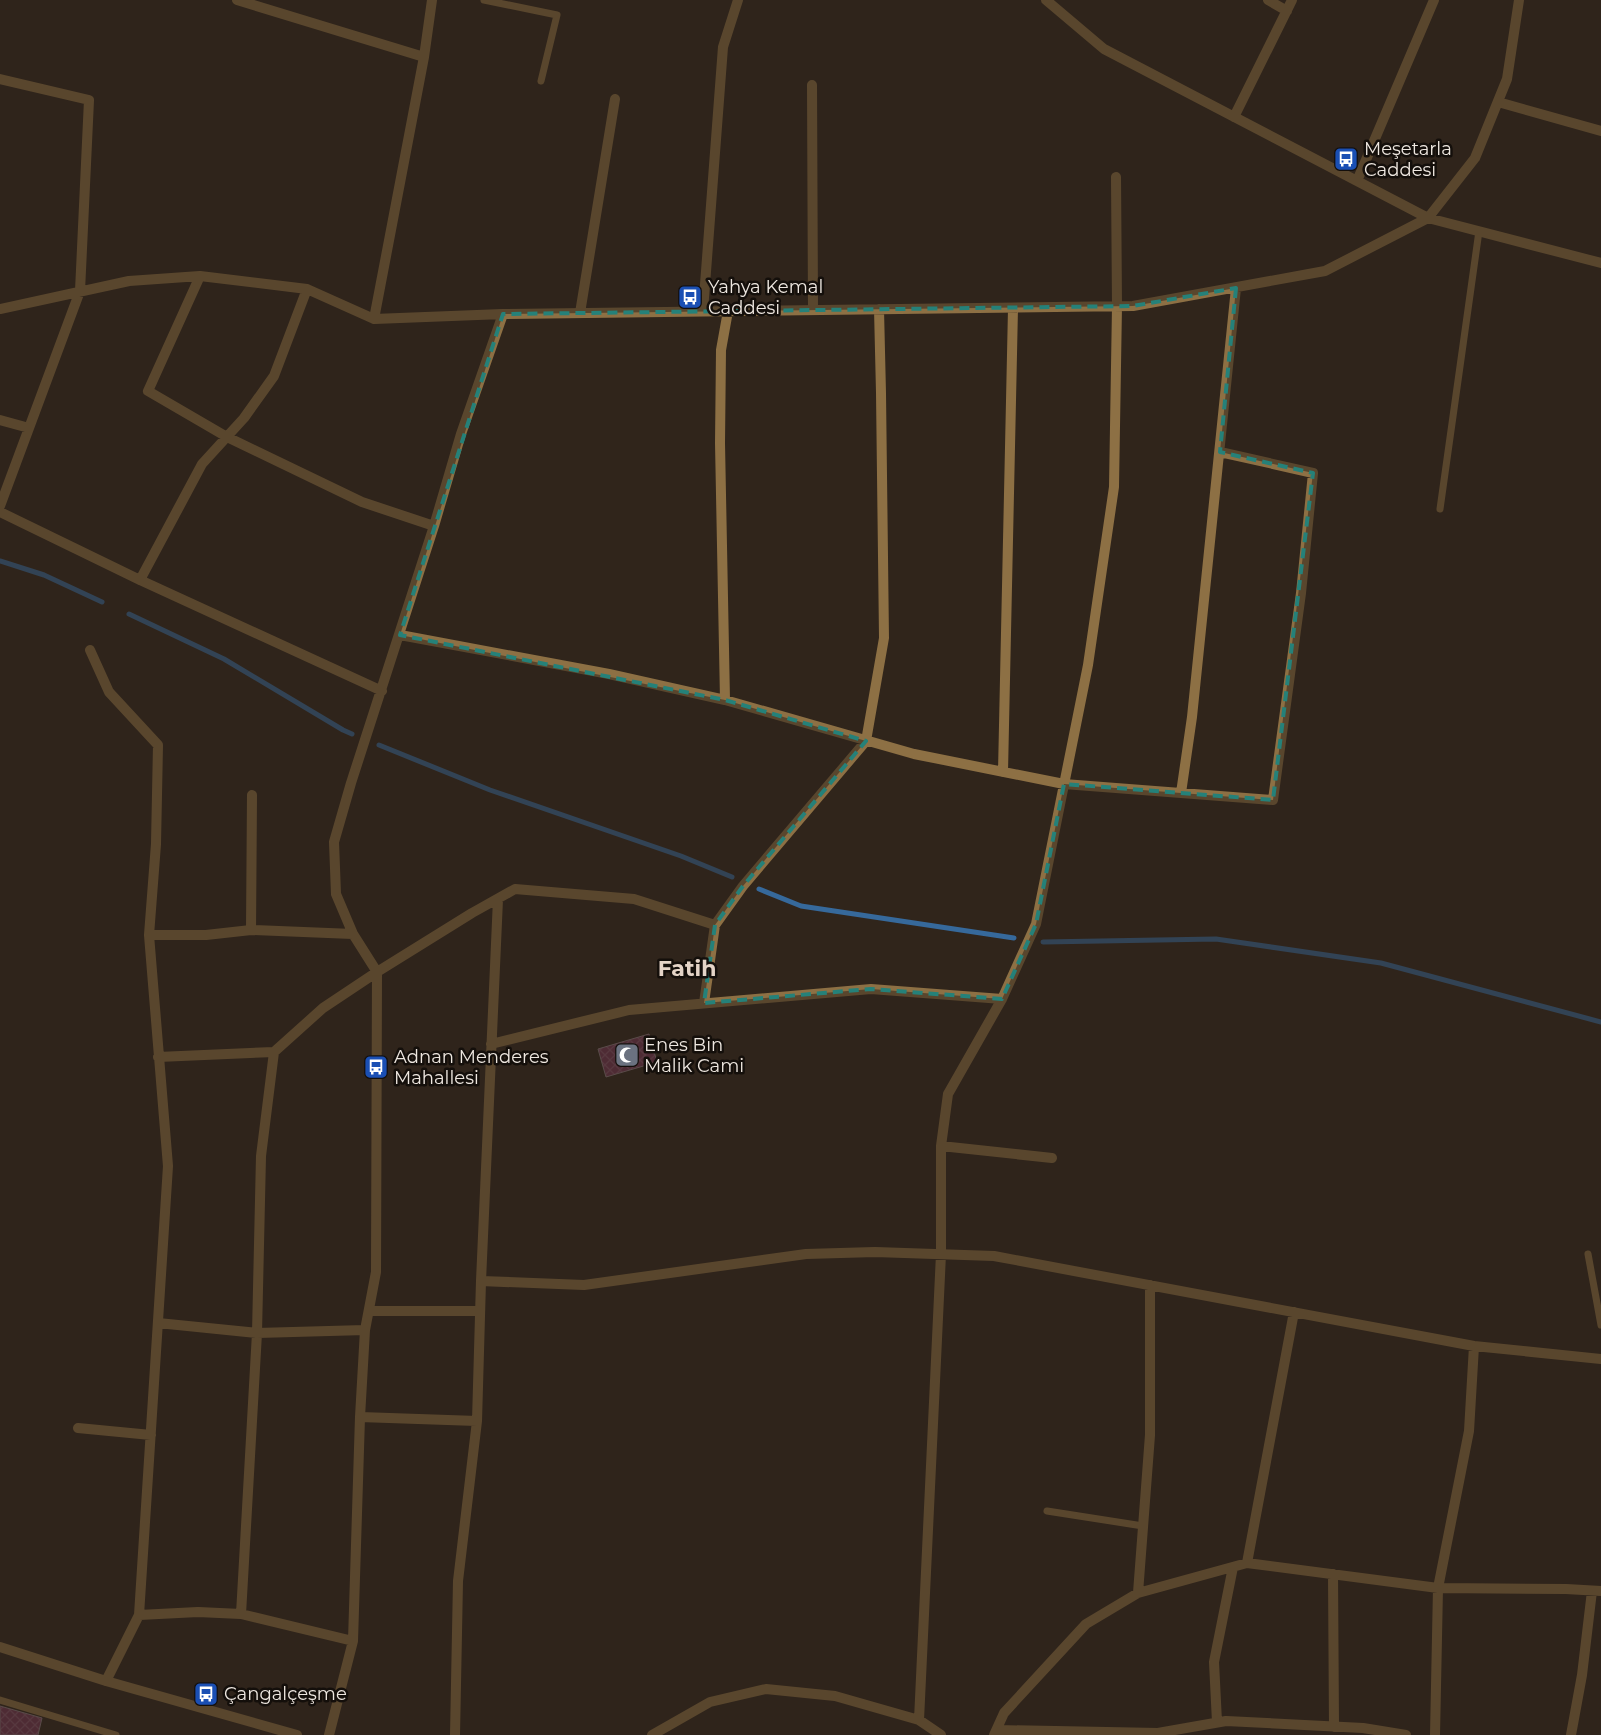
<svg xmlns="http://www.w3.org/2000/svg" width="1601" height="1735" viewBox="0 0 1601 1735" font-family="Montserrat,sans-serif">
<style>
.lines{fill:none;stroke-linecap:round;stroke-linejoin:round}
.stream{stroke:#36699b;stroke-width:5}
.building{fill:url(#building-cross-hatch);stroke:#8c7a81}
.service{stroke:#8d7044;stroke-width:7}
.minor{stroke:#8d7044;stroke-width:10}
.marked{fill:none;stroke:#258179;stroke-width:4;stroke-dasharray:10 6;stroke-linejoin:round}
.labels{text-anchor:middle;dominant-baseline:central;stroke-width:5;stroke-linejoin:round;paint-order:stroke}
.poi-label{font-size:18px;fill:#eee7e0;stroke:#140f0b;text-anchor:start}
.district-label{font-size:22px;font-weight:bold;fill:#e4d4c7;stroke:#140f0b}
</style>
<defs>
<pattern id="building-cross-hatch" width="8" height="8" patternUnits="userSpaceOnUse" patternTransform="scale(1.25)"><rect width="8" height="8" fill="#743453"/><path d="M0 0l8 8M0 8l8-8" fill="none" stroke="#88516b"/></pattern>
</defs>
<rect width="100%" height="100%" fill="#30251b"/>
<g class="lines">
<path class="stream" d="M0 561 44 575 102 602
M129 614 224 659 343 730 352 734
M379 745 490 790 681 856 732 877
M759 889 801 906 1014 938
M1043 942 1216 939 1381 963 1601 1022"/>
</g>
<path class="building" d="M649 1034 657 1062 606 1077 598 1049Z
M0 1706 42 1718 38 1735H0Z"/>
<g class="lines">
<path class="service" d="M484 0 557 15 541 81
M1440 509 1479 231
M1588 1254 1601 1325
M1047 1511 1143 1526
M0 1700 116 1735"/>
<path class="minor" d="M237 0 424 57
M1046 0 1104 49 1428 218 1601 263
M1268 0 1287 11
M0 79 89 100 80 291 0 506
M812 85 813 310
M1498 102 1601 131
M1234 117 1292 0
M1357 181 1434 0
M200 276 148 391 227 437 362 502 434 526
M0 309 129 281 200 276 307 289 374 319 503 314 1133 306 1325 271 1428 218 1475 158 1507 79 1519 0
M703 311 723 47 738 0
M580 313 615 99
M374 319 424 57 432 0
M0 420 29 428
M0 512 140 580 382 691
M140 580 202 464 244 418 274 376 307 289
M400 635 609 674 725 700 914 754 1064 784 1273 800 1301 593 1313 473 1220 452
M90 650 109 692 158 745 156 844 149 935 168 1166 139 1615 106 1681
M725 700 720 443 721 350 728 311
M1003 772 1013 308
M1181 793 1192 717 1236 288
M251 930 252 795
M149 935H206L251 930 353 934
M704 1003 715 925 743 886 866 741 884 638 881 393 879 309
M491 1044 629 1010 871 989 1002 999
M158 1057 274 1052 323 1008 377 972 472 913 515 889 634 899 715 925
M941 1146 1052 1158
M481 1281 584 1285 806 1254 875 1252 994 1256 1474 1346 1601 1359
M369 1311H479
M158 1323 257 1333 365 1330
M360 1417 477 1421
M78 1428 151 1435
M1247 1563 1294 1312
M1333 1574 1334 1727
M1138 1593 1150 1435V1285
M241 1614 257 1333 261 1156 274 1052
M139 1615 198 1612 241 1614 353 1641
M0 1647 106 1681 297 1735
M919 1720 941 1254V1146L948 1094 1002 999 1036 924 1088 665 1114 487 1117 306 1116 177
M1217 1722 1214 1662 1233 1567
M997 1730 1158 1733 1226 1721 1363 1728 1406 1735
M329 1735 353 1641 360 1417 365 1330 376 1272 377 972 353 934 336 894 334 842 351 783 434 526 461 434 503 314
M455 1735 458 1581 477 1421 481 1281 498 899
M652 1735 710 1702 766 1689 835 1696 919 1720 941 1735
M994 1735 1004 1713 1086 1624 1138 1593 1247 1563 1438 1588 1566 1589 1601 1591
M1435 1735 1438 1588 1469 1431 1474 1346
M1571 1735 1582 1675 1592 1591"/>
</g>
<path d="M0 0H1601V1735H0ZM1236 288 1220 452 1313 473 1273 800 1064 784 1036 924 1002 999 871 989 704 1003 715 925 743 886 866 741 725 700 400 635 503 314 1133 306Z" fill="#30251b" fill-opacity=".55" fill-rule="evenodd"/>
<path class="marked" d="M1236 288 1220 452 1313 473 1273 800 1064 784 1036 924 1002 999 871 989 704 1003 715 925 743 886 866 741 725 700 400 635 503 314 1133 306Z"/>
<defs>
<g id="bus-square" transform="scale(1.25)"><rect x="-9" y="-9" width="18" height="18" rx="4" fill="#1a4fb4" stroke="#140f0b"/><path d="M-5-6H5V4H4V6H2V4H-2V6H-4V4H-5ZM-3.5-4V0h7V-4ZM-3.5 1.2v1.5H-2V1.2ZM2 1.2v1.5H3.5V1.2Z" fill="#fff"/></g>
<g id="mosque-square" transform="scale(1.25)"><rect x="-9" y="-9" width="18" height="18" rx="4" fill="#6b7280" stroke="#140f0b"/><path d="M3.5-4.9A6 6 0 1 0 3.5 4.9A5 5 0 1 1 3.5-4.9Z" fill="#fff"/></g>
</defs>
<g fill-rule="evenodd">
<use href="#bus-square" x="1346" y="159"/>
<use href="#bus-square" x="690" y="297"/>
<use href="#mosque-square" x="627" y="1055"/>
<use href="#bus-square" x="376" y="1067"/>
<use href="#bus-square" x="206" y="1694"/>
</g>
<g class="labels">
<g class="poi-label">
<text x="1364" y="149">Meşetarla<tspan x="1364" dy="21">Caddesi</tspan></text>
<text x="708" y="287">Yahya Kemal<tspan x="708" dy="21">Caddesi</tspan></text>
<text x="644" y="1045">Enes Bin<tspan x="644" dy="21">Malik Cami</tspan></text>
<text x="394" y="1057">Adnan Menderes<tspan x="394" dy="21">Mahallesi</tspan></text>
<text x="224" y="1694">Çangalçeşme</text>
</g>
<g class="district-label">
<text x="687" y="968">Fatih</text>
</g>
</g>
</svg>
